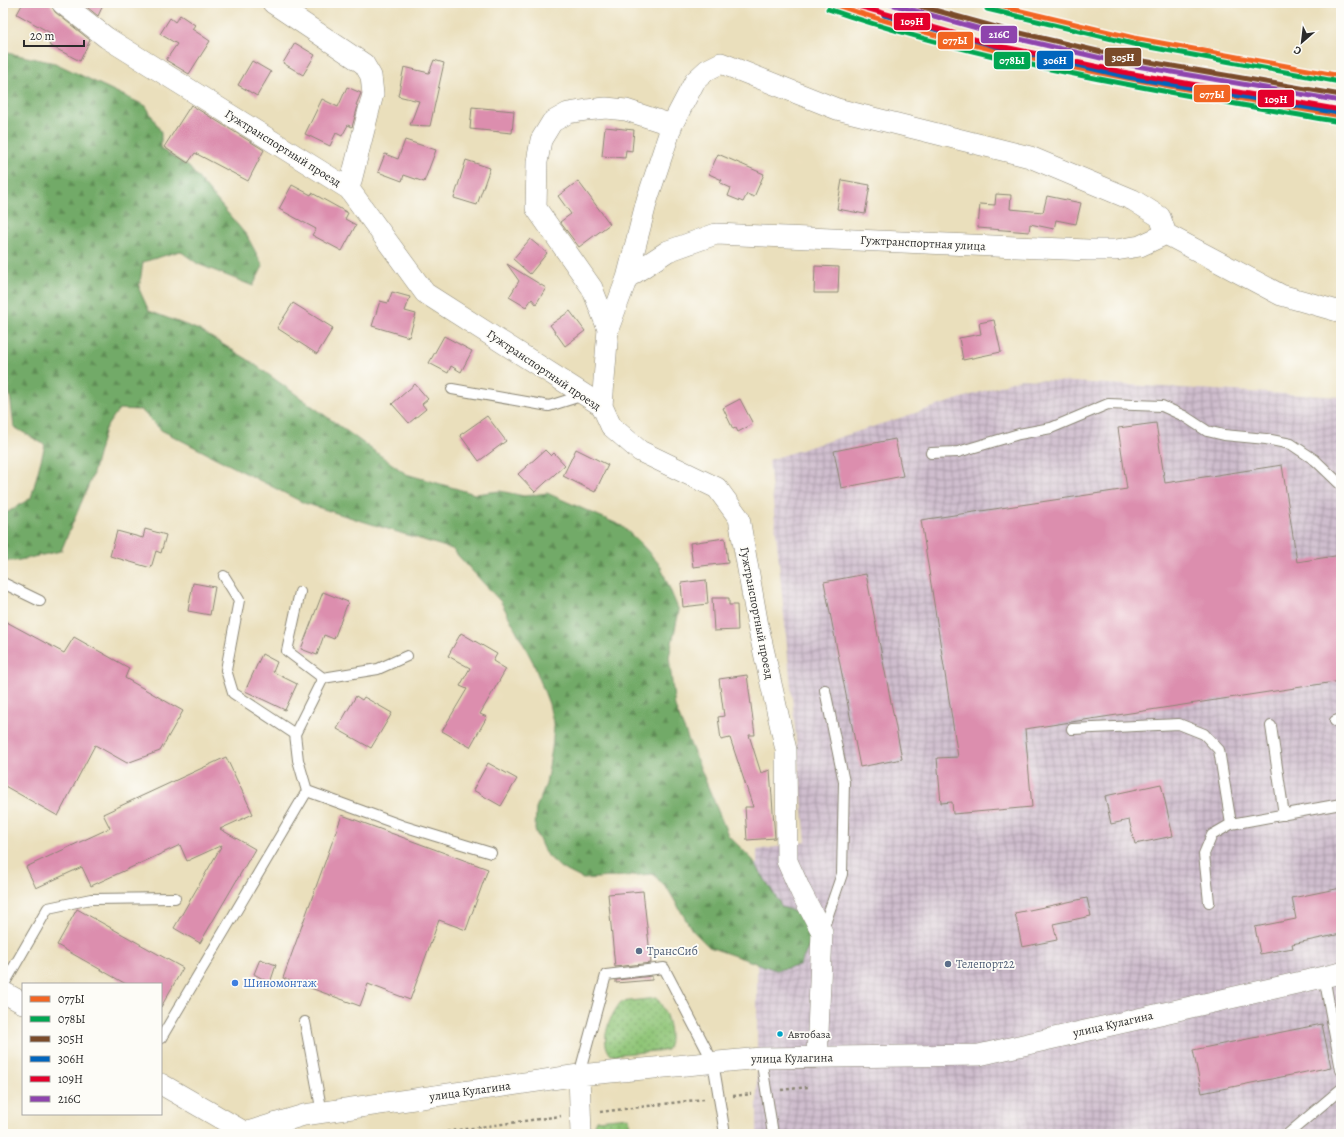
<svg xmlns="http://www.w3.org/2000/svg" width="1344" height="1137" viewBox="0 0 1344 1137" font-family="Alegreya,serif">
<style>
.industrial{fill:url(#industrial-grid)}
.grass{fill:url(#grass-dots);stroke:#5c7850}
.forest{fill:url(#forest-firs);stroke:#4e6a49}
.building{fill:#dc8eae}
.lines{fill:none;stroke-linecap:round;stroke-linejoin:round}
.service-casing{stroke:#8a8574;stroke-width:12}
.minor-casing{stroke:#8a8574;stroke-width:22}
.path{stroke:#8a8574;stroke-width:2.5;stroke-dasharray:3 3;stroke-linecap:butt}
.service{stroke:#fff;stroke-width:10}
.minor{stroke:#fff;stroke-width:21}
.rail-1-casing{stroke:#fdfcf7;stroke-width:8}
.rail-2-casing{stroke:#fdfcf7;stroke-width:8}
.rail-3-casing{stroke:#fdfcf7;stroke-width:8}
.rail-4-casing{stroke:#fdfcf7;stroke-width:8}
.rail-5-casing{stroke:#fdfcf7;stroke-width:8}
.rail-6-casing{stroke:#fdfcf7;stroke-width:8}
.rail-1{stroke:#f26522;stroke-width:5}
.rail-2{stroke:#00a651;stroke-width:5}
.rail-3{stroke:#7a4b2a;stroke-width:5}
.rail-4{stroke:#0065bd;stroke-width:5}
.rail-5{stroke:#e4002b;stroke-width:5}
.rail-6{stroke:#8e44ad;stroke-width:5}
.service-dot{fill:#5c6f8a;stroke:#fdfcf7;stroke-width:1.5}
.shop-dot{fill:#3f7fe0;stroke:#fdfcf7;stroke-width:1.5}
.bus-dot{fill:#02a3c6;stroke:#fdfcf7;stroke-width:1.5}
.labels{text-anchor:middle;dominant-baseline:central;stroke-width:3.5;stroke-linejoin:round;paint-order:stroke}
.bus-label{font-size:11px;fill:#2b2b2b;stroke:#fdfcf7;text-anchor:start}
.street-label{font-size:12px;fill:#2b2b2b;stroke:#fdfcf7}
.service-label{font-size:12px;fill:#4e5e75;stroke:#fdfcf7;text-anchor:start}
.shop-label{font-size:12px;fill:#366cbe;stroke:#fdfcf7;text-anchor:start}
.line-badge{stroke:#fdfcf7;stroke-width:1.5}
.badge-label{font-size:11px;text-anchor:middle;font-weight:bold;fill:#fff}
</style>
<defs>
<pattern id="industrial-grid" width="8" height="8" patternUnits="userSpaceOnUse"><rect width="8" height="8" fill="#cfbdce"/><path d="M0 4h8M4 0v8" fill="none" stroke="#a89aa7"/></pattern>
<pattern id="grass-dots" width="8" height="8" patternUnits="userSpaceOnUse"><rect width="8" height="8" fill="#8ec476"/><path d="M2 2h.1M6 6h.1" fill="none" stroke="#749f61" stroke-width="1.8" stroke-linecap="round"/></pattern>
<pattern id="forest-firs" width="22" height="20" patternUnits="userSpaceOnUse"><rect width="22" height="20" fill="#72aa67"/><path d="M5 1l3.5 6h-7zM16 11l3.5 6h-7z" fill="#5e8b55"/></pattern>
</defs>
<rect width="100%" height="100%" fill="#fdfcf7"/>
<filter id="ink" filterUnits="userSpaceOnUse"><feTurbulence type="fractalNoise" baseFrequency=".025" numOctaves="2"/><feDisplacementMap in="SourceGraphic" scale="8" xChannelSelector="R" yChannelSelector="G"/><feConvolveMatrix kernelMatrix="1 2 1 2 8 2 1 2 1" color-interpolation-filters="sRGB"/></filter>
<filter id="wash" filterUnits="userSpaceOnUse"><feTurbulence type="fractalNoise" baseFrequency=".012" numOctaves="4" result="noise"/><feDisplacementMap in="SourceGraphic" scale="16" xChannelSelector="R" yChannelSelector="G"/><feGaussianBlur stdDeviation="0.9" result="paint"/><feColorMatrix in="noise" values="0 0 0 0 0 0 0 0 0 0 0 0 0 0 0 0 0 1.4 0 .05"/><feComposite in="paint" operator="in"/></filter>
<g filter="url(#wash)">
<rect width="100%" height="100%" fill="#eadfbc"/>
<path class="industrial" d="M1021 379 1341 397V1134H757V850L806 842 769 460Z"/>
<path class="grass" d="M656 998C666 1007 675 1038 667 1050L611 1055C598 1041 611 1014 621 1002Z
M629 1117 630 1134H590L596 1120Z"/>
<path class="forest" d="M3 52 55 63 146 106 161 132V149L189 167 247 236 263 266 253 286 198 264 180 251 143 262 139 289 149 311 199 330 247 359 406 474 475 494 500 491 524 496 547 493 622 526 643 546 660 565 679 611 669 657 675 707 728 835 753 860 782 907 806 916 811 943 799 966 776 970 709 947 692 930 669 891 653 874 583 879 561 868 545 853 535 830 536 808 546 784 552 749 554 727 549 704 533 662 501 602 452 549 304 503 161 430 141 410 119 409 105 429 92 477 61 551 15 561 3 560V515L31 498 45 445 14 427 8 380 3 375Z"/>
<g id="blocks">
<path class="building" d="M23 3H50L55 12 90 40 80 61 49 45 54 35 17 14Z
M82 3H104L98 16Z
M180 15 195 25 192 29 210 41 189 74 166 60 177 44 160 34 170 18 175 22Z
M295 43 315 55 303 75 283 63Z
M434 60 444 63 430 126 410 125 419 101 398 96 404 67 429 73Z
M252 61 271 72 257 96 238 85Z
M347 87 361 93 356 105 358 106 352 127 348 125 342 136 336 133 330 146 305 134 322 99 338 107Z
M191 105 264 150 248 181 195 153 188 163 164 147Z
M472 107 514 111 512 133 470 129Z
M605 127 634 130 632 151 626 150 625 158 602 156Z
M405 140 436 150 424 182 404 175 402 181 378 172 385 154 398 159Z
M718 154 764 174 754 197 747 194 743 202 728 196 731 188 720 183 722 180 709 174Z
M466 160 490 168 477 205 454 198Z
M842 180 870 185 865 214 837 209Z
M578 181 610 224 579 247 560 222 571 214 558 196Z
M292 185 311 195 312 193 348 213 345 219 356 225 342 251 312 235 316 229 279 209Z
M996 194 1011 195 1010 209 1043 212 1047 196 1081 203 1076 224 1056 220 1054 229 1030 224 1029 232 978 228 980 204 995 205Z
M530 239 547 253 530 274 513 259Z
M507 264 546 288 536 304 532 299 526 307 509 297 519 281Z
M815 266 839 267 838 293H814Z
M392 292 410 297 405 311 416 314 409 337 372 326 380 301 388 303Z
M293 303 333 328 317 354 277 328Z
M570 311 585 331 565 346 550 325Z
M994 320 1001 352 963 360 959 338 981 334 979 323Z
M444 336 472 351 461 372 451 366 448 373 429 363Z
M415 384 428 399 422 404 426 409 409 423 392 404Z
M740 399 753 424 738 432 736 428 733 429 723 408Z
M487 416 506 441 479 461 460 435Z
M1156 423 1165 483 1282 465 1297 562 1341 555V681L1025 729 1032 807 953 814 952 802 941 803 937 758 958 757 921 520 1127 489 1118 428Z
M895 439 903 476 841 488 834 451Z
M576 449 608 465 595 492 563 476Z
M545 450 551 456 554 453 565 465 535 492 518 474Z
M145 529 166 535 161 553 156 551 151 568 110 556 117 531 143 538Z
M725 538 728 563 693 567 690 543Z
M866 574 902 759 860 767 824 582Z
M706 580 708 604 683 607 681 583Z
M193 583 215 587 210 615 188 611Z
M323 592 348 602 334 639 324 635 317 655 301 649Z
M712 598H729V605H737L738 630 714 631Z
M3 620 64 653 74 637 129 668 125 678 183 711 160 751 127 763 95 745 58 816 3 785Z
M461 633 497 654 493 661 506 669 480 714 487 717 470 747 442 731 467 689 460 686 470 668 448 656Z
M262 654 277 662 273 672 297 684 285 710 245 691Z
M747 675 755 735H749L761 773 770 770 775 838 747 840 745 807H753L730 738 721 740 718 717 724 716 719 679Z
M356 696 362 700 364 697 392 713 371 748 337 729Z
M226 757 253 814 220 829 255 849 200 943 174 928 222 845 187 861 180 845 91 886 82 867 36 888 26 867 110 828 103 814Z
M488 763 517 779 501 806 473 790Z
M1161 784 1173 836 1135 844 1129 820 1111 824 1105 796Z
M342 815 488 869 466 930 439 920 410 1000 368 984 360 1006 283 978Z
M1341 888V934L1292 944 1293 948 1260 954 1255 927 1296 919 1292 898Z
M643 891 651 963 615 967 608 894Z
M1087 898 1091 916 1053 924 1057 940 1022 947 1015 913Z
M77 909 183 968 161 1007V984H126L57 945Z
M260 959 276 965 270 983 254 974Z
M652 976V980L616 983V980Z
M1322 1024 1331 1067 1202 1093 1193 1050Z"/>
</g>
</g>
<g filter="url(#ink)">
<use href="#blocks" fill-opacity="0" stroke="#8a8574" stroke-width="1"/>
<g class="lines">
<g class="service-casing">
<path id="service" d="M452 389 549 406 584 395
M931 453 958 452 1019 434 1051 428 1108 404 1162 406 1184 416 1207 431 1224 435 1266 439 1291 444 1315 460 1341 485
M224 576 239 600 226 670 233 693 295 734
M3 583 40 601
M300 592 287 651 323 678
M1335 721 1341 719
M1271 726 1284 815
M1072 729 1179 724 1204 734 1219 750 1231 824
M307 791 403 826 491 853
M1209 902 1204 854 1212 835 1231 824 1341 804
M822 932 842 874 844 782 825 690
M1324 976 1341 1070
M3 986 48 908 91 899 175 898
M305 1022 322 1113
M161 1038 307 791 298 760 295 734 323 678 378 669 407 656
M761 1058 773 1134
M579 1075 606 975 664 968 713 1062 725 1134
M1288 1134 1341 1089"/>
</g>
<g class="minor-casing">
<path id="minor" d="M62 3 107 38 349 189 425 293 602 406 611 426 640 451 717 488 739 518 758 626 786 750 787 861 801 892 822 932 817 1058
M273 3 364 64 371 76 373 94 349 189
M672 125 695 81 707 70 721 63 837 109 1030 157 1133 200 1160 217 1166 234
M608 329 592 288 536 208 537 162 541 140 552 122 568 113 587 110 606 108 626 110 672 125 647 200 627 278
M602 406 608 329 627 278 668 251 716 234 1088 250H1116L1140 246 1166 234 1281 295 1341 312
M3 992 23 1003
M579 1075 581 1134
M161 1084 246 1133
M241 1134 304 1115 579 1075 761 1058 979 1055 1341 973"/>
</g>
<path class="path" d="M781 1090 808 1087
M733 1096 752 1094
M600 1112 704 1099
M429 1134 561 1116"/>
<use href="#service" class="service"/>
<use href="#minor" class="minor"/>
<g class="rail-1-casing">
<path id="rail-1" d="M830 3C995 60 1169 86 1341 116
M988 3 1134 38 1341 76"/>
</g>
<g class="rail-2-casing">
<path id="rail-2" d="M828 9C994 66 1168 92 1340 122
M987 9 1133 44 1340 82"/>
</g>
<g class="rail-3-casing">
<path id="rail-3" d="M909 3 1003 29 1132 59 1341 95"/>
</g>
<g class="rail-4-casing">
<path id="rail-4" d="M884 15 999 47 1128 77 1339 113"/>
</g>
<g class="rail-5-casing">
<path id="rail-5" d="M848 3 995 45 1128 73 1341 110"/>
</g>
<g class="rail-6-casing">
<path id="rail-6" d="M887 3 1002 35 1131 65 1341 101"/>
</g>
<use href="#rail-1" class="rail-1"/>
<use href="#rail-2" class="rail-2"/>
<use href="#rail-3" class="rail-3"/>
<use href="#rail-4" class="rail-4"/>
<use href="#rail-5" class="rail-5"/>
<use href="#rail-6" class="rail-6"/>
</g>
</g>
<g class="service-dot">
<circle cx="639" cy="951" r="4"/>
<circle cx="948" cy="964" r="4"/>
</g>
<circle class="shop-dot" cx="235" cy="983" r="4"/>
<circle class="bus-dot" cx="780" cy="1034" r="3.5"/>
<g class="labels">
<g class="bus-label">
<text x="788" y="1034">Автобаза</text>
</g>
<g class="street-label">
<text transform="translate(283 148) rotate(32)">Гужтранспортный проезд</text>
<text transform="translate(923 243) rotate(3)">Гужтранспортная улица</text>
<text transform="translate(544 370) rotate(34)">Гужтранспортный проезд</text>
<text transform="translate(757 613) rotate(79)">Гужтранспортный проезд</text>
<text transform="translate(1113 1024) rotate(-13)">улица Кулагина</text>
<text transform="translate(792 1058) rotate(-1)">улица Кулагина</text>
<text transform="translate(470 1091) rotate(-8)">улица Кулагина</text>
</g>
<g class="service-label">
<text x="647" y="951">ТрансСиб</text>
<text x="956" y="964">Телепорт22</text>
</g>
<g class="shop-label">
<text x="243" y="983">Шиномонтаж</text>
</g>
</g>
<g class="line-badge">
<rect x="893" y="12" width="38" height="19" rx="4" fill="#e4002b"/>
<rect x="980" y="25" width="38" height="19" rx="4" fill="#8e44ad"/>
<rect x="937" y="31" width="37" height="19" rx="4" fill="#f26522"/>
<rect x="1104" y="47" width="38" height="20" rx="4" fill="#7a4b2a"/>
<rect x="1036" y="50" width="38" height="20" rx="4" fill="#0065bd"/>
<rect x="993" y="51" width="38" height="19" rx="4" fill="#00a651"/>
<rect x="1193" y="84" width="38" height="19" rx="4" fill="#f26522"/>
<rect x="1257" y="89" width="38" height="19" rx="4" fill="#e4002b"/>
</g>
<g class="badge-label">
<text x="912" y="25">109Н</text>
<text x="999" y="38">216С</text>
<text x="955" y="44">077Ы</text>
<text x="1123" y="61">305Н</text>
<text x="1055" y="64">306Н</text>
<text x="1012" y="64">078Ы</text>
<text x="1212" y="98">077Ы</text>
<text x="1276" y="103">109Н</text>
</g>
<rect width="1344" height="1137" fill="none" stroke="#fdfcf7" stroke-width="16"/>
<rect x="22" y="983" width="140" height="132" fill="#fdfcf7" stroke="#a9a8a5"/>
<rect x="30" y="996" width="20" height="6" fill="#f26522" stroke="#a9a8a5"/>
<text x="58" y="1003" font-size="12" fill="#2b2b2b">077Ы</text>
<rect x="30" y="1016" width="20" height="6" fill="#00a651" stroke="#a9a8a5"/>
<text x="58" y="1023" font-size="12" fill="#2b2b2b">078Ы</text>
<rect x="30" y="1036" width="20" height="6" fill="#7a4b2a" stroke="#a9a8a5"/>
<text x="58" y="1043" font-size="12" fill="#2b2b2b">305Н</text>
<rect x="30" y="1056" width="20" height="6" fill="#0065bd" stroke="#a9a8a5"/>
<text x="58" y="1063" font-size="12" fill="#2b2b2b">306Н</text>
<rect x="30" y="1076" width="20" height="6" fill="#e4002b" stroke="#a9a8a5"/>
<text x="58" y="1083" font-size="12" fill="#2b2b2b">109Н</text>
<rect x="30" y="1096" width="20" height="6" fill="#8e44ad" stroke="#a9a8a5"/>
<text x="58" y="1103" font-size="12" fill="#2b2b2b">216С</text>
<g transform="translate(1302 42) rotate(208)" stroke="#fdfcf7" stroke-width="3" paint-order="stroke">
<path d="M0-3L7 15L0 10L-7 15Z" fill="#2b2b2b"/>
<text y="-6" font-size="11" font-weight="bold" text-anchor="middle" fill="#2b2b2b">С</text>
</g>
<path d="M24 40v6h60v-6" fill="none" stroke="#2b2b2b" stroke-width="2"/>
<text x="30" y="40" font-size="12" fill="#2b2b2b" stroke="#fdfcf7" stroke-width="3" paint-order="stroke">20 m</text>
</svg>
